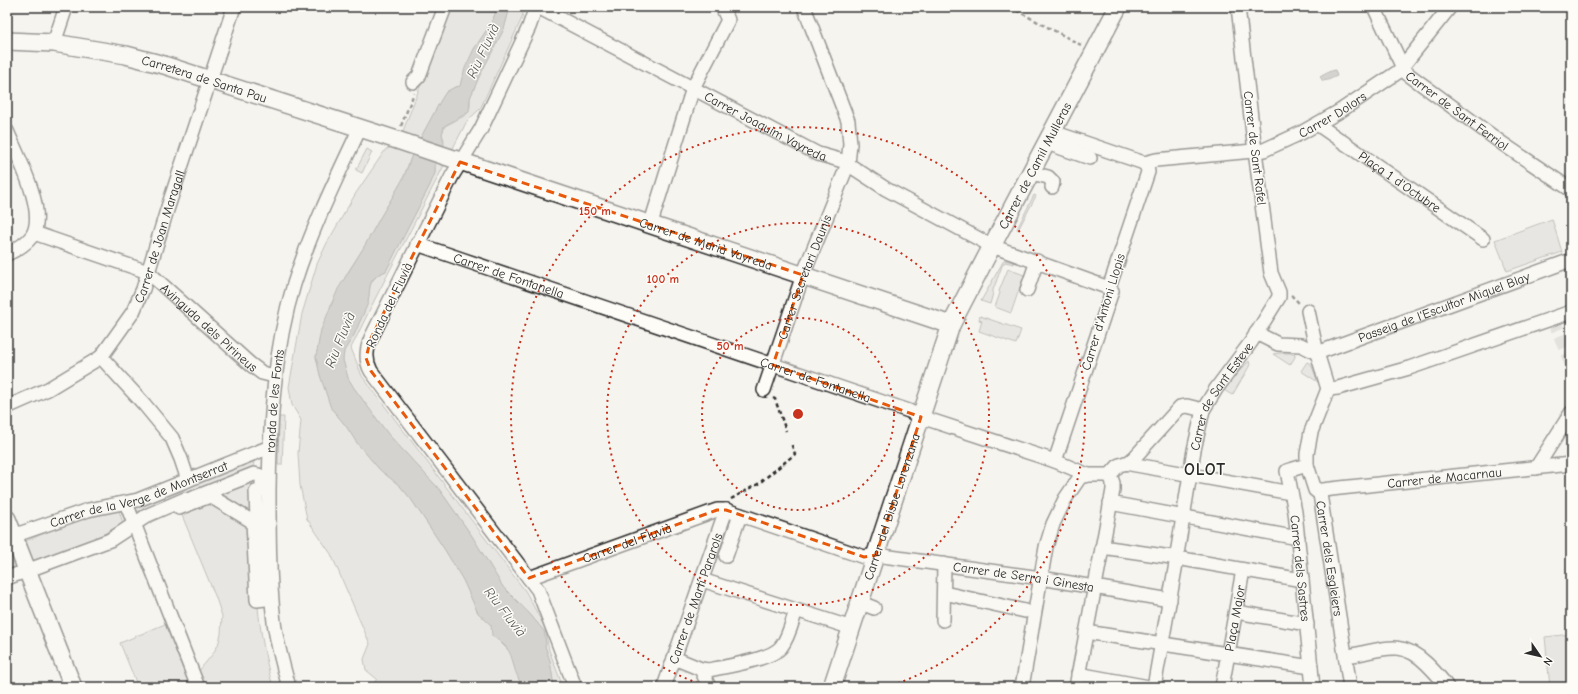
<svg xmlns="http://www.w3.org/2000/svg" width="1578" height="694" viewBox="0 0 1578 694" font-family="'Comic Neue',sans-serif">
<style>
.green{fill:#d7d6d2;stroke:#81807e}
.water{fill:#adaca9;stroke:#797877}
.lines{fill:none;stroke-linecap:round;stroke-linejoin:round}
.minor-tunnel{stroke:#cdccc8;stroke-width:13;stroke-dasharray:13 6;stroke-linecap:butt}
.minor-casing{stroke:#2b2b2b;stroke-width:16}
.major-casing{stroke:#2b2b2b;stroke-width:20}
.path{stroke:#2b2b2b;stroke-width:2.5;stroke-dasharray:4 3;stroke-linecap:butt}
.minor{stroke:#fdfcf7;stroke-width:13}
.major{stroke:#fdfcf7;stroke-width:17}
.marked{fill:none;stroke:#e8590c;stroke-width:3;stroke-dasharray:8 5;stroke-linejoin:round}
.ring{fill:none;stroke:#c8321e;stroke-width:2;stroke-dasharray:2 4}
.labels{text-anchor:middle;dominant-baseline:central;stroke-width:3;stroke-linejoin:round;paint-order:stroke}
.street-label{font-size:13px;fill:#2b2b2b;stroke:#fdfcf7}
.water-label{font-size:14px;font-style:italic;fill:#585857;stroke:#fdfcf7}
.district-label{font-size:17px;font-weight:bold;letter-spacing:1px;fill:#2b2b2b;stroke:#fdfcf7}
.centre{fill:#c8321e;stroke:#fdfcf7;stroke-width:2}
.ring-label{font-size:12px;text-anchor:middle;font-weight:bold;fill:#c8321e;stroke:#fdfcf7;stroke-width:3;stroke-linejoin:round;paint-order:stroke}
</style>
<rect width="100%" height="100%" fill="#f5f4ef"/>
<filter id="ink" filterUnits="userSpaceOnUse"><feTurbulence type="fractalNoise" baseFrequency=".025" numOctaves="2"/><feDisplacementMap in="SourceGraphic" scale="8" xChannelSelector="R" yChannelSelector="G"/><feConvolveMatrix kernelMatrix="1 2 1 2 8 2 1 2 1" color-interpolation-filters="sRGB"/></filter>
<g filter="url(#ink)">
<path class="green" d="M449 7H495L496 11 492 22 474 49 462 77 460 87H455L446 92 441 100 413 152 402 181 381 216 364 247 348 272 331 304 327 318 321 330 316 357 320 375 331 408 346 426 357 443 380 470 400 486 411 499 445 550 463 580 478 613 491 625 496 638 511 653 514 666 522 687H371L377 679 366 670 364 659 370 644 331 554 307 519 300 485 298 453 301 420 292 405 289 387 302 314 317 264 327 243 356 193 386 149H388L403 131 447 16Z
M510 7H524L522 18 480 109 467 121 376 297 351 348 362 376 526 592 545 628 549 650 563 687H554L550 661 545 646 546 644 544 631 529 613 503 587 472 536 439 489 388 434 354 388 348 378 343 360 344 351 354 335 368 303 370 286 373 280 379 274 386 271 430 185 435 173V165L444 140 442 134 445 126 466 115 470 107V98L479 77 504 29Z
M367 149 372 152 362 173 356 170Z
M1034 195 1036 196 1018 230 1017 229Z
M1552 219 1562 252 1507 271 1495 240Z
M1004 260 1014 262V264L1005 262 1002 266 993 290V293L990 304 981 301Z
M1008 269 1024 275 1011 313 995 307 1000 293 999 291Z
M980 316 1021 330 1016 344 979 331 982 321 979 320Z
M1280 353H1290L1295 355V357L1290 365 1273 354Z
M1249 361 1250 365 1233 394 1232 395 1222 389Z
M1307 362 1311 364 1318 382 1301 371Z
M279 417H284L282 465H278Z
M253 460 254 466 142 511H135V509L138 506Z
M252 478 253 514 218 491Z
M210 496 253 522C255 580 257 631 273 687H204L198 672 212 655 218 645 221 634 222 616 216 598 179 508Z
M119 511 123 523C95 541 63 551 32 563L23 542C54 530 86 513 119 511Z
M7 545H9L17 566 7 570Z
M165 624 190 687H138L120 643Z
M1571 634V685L1550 687 1545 637Z"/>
<path class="water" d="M495 7H510L504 29 479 77 470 98 469 112 444 126 442 134 444 143 443 149 435 165V173L430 185 386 271 379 274 372 280 370 286 368 303 354 335 344 351 343 360 348 378 354 388 388 434 439 489 472 536 503 587 529 613 544 631 546 644 545 646 550 661 554 687H522C520 680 515 673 514 666 510 649 506 645 492 636L491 625 478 613 463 580 445 550 411 499 400 486 380 470 357 443 346 426 331 408 320 375 316 357 321 330 338 289 364 247 381 216 392 198 404 177 413 152 441 100 446 92 455 87 460 86 465 68 474 49 492 22 496 11Z
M1335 70 1337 76 1328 80 1323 81 1320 77 1328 72Z"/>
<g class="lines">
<path class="minor-tunnel" d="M1553 318 1571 364"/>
<g class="minor-casing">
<g id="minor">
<path d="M536 7 529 27 481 129 452 176 371 338C366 350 365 360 371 371L538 590 575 687"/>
<path id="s1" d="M538 7 818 154 843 161 886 189 992 246 1109 288"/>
<path id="s2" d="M1374 7 1405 72 1503 144 1570 189"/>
<path d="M54 43 66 7"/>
<path d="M413 82 419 76 445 7"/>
<path id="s3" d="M1317 124 1483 239"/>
<path d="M7 131C17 155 48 212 32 236 26 244 16 250 7 254"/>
<path id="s4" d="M1053 132 1144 163 1156 160 1264 150 1301 133 1340 111 1398 72 1450 7"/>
<path d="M1047 143 1090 158"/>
<path d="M1031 173 1048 177 1053 182 1052 187"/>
<path d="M650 226 693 88 728 20 722 7"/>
<path id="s5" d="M34 233 148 272 250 364 262 373 274 376"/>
<path id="s6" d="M417 244 909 411 921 417 1055 461 1088 475H1110"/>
<path d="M1027 290 1037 261"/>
<path d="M1308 311 1317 353 1328 389 1311 432 1307 454V465L1315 490 1320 494"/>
<path d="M1256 333 1278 344 1301 345 1317 353"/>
<path id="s7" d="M1317 353 1571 260"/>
<path d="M101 357 144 404 172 438 181 459 188 480"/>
<path d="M1328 389 1338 388 1409 368 1571 312"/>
<path id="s8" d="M764 390 803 275 848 164 850 144 848 121 804 7"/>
<path id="s9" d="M7 407 48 389 101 357 133 312 143 289 167 210 234 7"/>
<path d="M1055 461 1111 294 1112 291 1109 288 1148 172 1147 167 1144 163"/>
<path d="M1125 463 1291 493"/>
<path id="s10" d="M1307 465 1287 471 1295 512 1313 687"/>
<path d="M1536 468 1571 413"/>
<path d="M254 474 259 475 262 478V490L256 491 259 582 263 583 265 599 257 600 253 522 210 496 179 508 178 504Z"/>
<path id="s11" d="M1320 494 1323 490 1340 488 1571 464"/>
<path id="s12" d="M1320 494 1350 687"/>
<path d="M126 503 198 687"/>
<path d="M1110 503 1298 538"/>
<path id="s13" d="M7 538 88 510 138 500 270 447"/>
<path id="s14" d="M1102 547 1171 557 1177 554 1194 450 1203 410 1216 389 1251 342 1279 297V292L1271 273 1255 151 1238 7"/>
<path d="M726 556 740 515"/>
<path d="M1177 558 1302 580"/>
<path d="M7 578 110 540 148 515 185 499"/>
<path id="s15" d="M529 578 717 510H726L864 557 876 555 1041 578 1170 600"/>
<path d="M702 580 852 628"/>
<path d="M944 593 1025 611"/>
<path d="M861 603 874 608"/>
<path d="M1236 612 1307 624"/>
<path d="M943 620 944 564"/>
<path d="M1086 632 1311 667"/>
<path d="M1353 655C1383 649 1402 639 1427 664 1434 671 1441 678 1447 687"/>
<path d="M674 658 701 669 708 670C725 667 772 659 781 647 789 637 792 622 796 610"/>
<path d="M701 669 709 687"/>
<path d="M1078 674 1149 687"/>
<path id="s16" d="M289 687C283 666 277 644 274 622 269 578 269 534 269 490 270 420 274 350 294 284 311 230 336 179 360 128"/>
<path id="s17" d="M664 687 726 510"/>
<path d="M1022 687 1046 547 1053 524 1065 499 1080 477 1088 475"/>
<path d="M1076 687 1113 490V483L1110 475 1119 465 1128 463 1134 458 1180 407 1187 406 1203 410"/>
<path d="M1154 687 1177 558 1175 556"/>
<path id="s18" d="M1222 687 1243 570"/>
</g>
</g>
<g class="major-casing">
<g id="major">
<path id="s19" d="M7 41 54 43 126 55 164 65 397 140 951 325"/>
<path d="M7 519 73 687"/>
<path id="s20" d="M832 687 951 325 992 246 1118 7"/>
</g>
</g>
<path class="path" d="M1010 7 1081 45
M401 126 414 93
M1291 295 1299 303
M773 398 775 399 786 431
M731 499 758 484 795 454 791 443"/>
<use href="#minor" class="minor"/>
<use href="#major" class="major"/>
</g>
</g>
<path d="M0 0H1578V694H0ZM460 162 803 275 773 365 921 417 876 555 864 557 726 510H717L529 578 371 371 366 358 371 338Z" fill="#f5f4ef" fill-opacity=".55" fill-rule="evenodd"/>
<path class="marked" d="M460 162 803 275 773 365 921 417 876 555 864 557 726 510H717L529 578 371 371 366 358 371 338Z"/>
<g class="ring">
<circle cx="798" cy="414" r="96"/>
<circle cx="798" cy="414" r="191"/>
<path d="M709 687A287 287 0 1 1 887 687"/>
</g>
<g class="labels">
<g class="street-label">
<text stroke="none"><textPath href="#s19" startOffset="202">Carretera de Santa Pau</textPath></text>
<text stroke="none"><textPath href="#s2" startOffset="137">Carrer de Sant Ferriol</textPath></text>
<text stroke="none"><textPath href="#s4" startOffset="294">Carrer Dolors</textPath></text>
<text stroke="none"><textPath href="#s1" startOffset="257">Carrer Joaquim Vayreda</textPath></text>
<text transform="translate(1255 148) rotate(83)">Carrer de Sant Rafel</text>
<text stroke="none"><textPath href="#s20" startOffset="561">Carrer de Camil Mulleras</textPath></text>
<text stroke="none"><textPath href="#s3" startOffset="101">Plaça 1 d'Octubre</textPath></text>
<text stroke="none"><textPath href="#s9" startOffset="242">Carrer de Joan Maragall</textPath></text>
<text stroke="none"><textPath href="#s19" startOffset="730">Carrer de Marià Vayreda</textPath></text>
<text stroke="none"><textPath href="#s6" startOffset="97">Carrer de Fontanella</textPath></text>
<text stroke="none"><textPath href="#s8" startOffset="120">Carrer Secretari Daunis</textPath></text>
<text transform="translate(389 305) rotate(-65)">Ronda del Fluvià</text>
<text stroke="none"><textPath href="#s7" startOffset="135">Passeig de l'Escultor Miquel Blay</textPath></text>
<text transform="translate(1103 312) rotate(-73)">Carrer d'Antoni Llopis</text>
<text stroke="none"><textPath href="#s5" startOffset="203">Avinguda dels Pirineus</textPath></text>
<text stroke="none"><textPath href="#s6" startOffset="421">Carrer de Fontanella</textPath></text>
<text stroke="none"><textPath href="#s14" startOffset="243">Carrer de Sant Esteve</textPath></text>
<text stroke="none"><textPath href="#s16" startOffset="288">ronda de les Fonts</textPath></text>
<text stroke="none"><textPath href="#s11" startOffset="127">Carrer de Macarnau</textPath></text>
<text stroke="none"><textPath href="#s13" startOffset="139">Carrer de la Verge de Montserrat</textPath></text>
<text stroke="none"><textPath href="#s20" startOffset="190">Carrer del Bisbe Lorenzana</textPath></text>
<text stroke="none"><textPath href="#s15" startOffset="104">Carrer del Fluvià</textPath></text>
<text stroke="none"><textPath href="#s12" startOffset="65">Carrer dels Esgleiers</textPath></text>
<text stroke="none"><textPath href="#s10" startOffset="119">Carrer dels Sastres</textPath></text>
<text stroke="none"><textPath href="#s15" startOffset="516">Carrer de Serra i Ginesta</textPath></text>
<text stroke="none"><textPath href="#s17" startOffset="94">Carrer de Martí Pararols</textPath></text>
<text stroke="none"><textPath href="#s18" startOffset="70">Plaça Major</textPath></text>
</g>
<g class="water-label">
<text transform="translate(483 51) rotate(-65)">Riu Fluvià</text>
<text transform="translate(340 340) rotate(-68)">Riu Fluvià</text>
<text transform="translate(505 612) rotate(52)">Riu Fluvià</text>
</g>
<g class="district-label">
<text x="1205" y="469">OLOT</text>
</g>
</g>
<circle cx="798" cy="414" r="6" class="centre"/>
<g class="ring-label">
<text x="595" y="215">150 m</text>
<text x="663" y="283">100 m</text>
<text x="730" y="350">50 m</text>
</g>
<rect width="1578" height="694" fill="none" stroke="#fdfcf7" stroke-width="24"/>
<rect x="12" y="12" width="1554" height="670" fill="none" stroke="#2b2b2b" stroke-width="1.5" filter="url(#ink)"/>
<g transform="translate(1540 656) rotate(124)" stroke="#fdfcf7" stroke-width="3" paint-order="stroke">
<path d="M0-3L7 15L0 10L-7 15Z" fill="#2b2b2b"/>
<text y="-6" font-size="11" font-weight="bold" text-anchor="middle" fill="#2b2b2b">N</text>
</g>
</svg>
